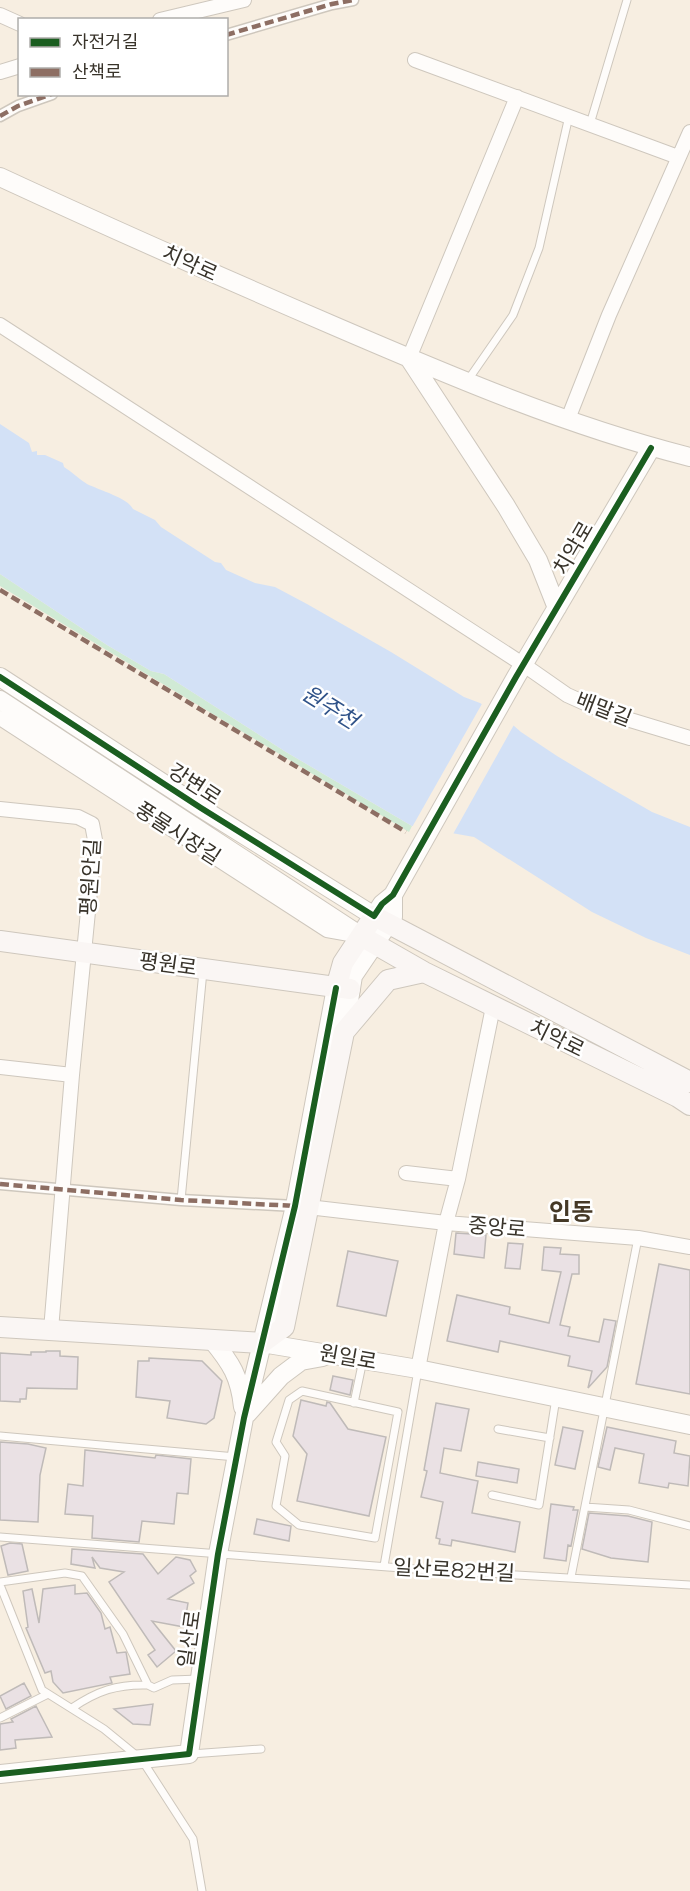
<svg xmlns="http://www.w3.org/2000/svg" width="690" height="1891" viewBox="0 0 690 1891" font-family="Montserrat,'Noto Sans KR',sans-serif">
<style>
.green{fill:#d0ead5}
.water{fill:#d3e1f6}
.pier{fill:#f7eee1}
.building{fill:#eae1e4;stroke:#bfbab8;stroke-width:1.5}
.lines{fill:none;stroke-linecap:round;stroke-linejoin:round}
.service-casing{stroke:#cec7bd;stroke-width:9}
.pedestrian-casing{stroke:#cec7bd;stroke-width:13}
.minor-casing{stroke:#cec7bd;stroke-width:16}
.tertiary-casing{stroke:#cec7bd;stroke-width:20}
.secondary-casing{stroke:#cec7bd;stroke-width:22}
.service{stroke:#fefcfa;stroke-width:7}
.pedestrian{stroke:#fefcfa;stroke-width:10}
.minor{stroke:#fefcfa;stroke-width:14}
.tertiary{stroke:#fefcfa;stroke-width:18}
.secondary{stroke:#faf6f4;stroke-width:20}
.quiet{stroke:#8d6e63;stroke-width:4.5;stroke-dasharray:9 4.5;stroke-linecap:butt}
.cycleway-casing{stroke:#fff;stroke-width:10}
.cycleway{stroke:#1b5e20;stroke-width:6}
.labels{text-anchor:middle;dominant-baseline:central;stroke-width:5;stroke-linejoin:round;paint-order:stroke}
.street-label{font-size:21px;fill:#38332a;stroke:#fff}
.water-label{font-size:22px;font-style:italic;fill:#305389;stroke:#fff}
.quarter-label{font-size:24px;font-weight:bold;fill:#453927;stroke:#fff}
</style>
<rect width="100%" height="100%" fill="#f7eee1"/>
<path class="green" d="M0 574 107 645 151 671 164 674 286 752 412 826 409 832 0 586Z"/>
<path class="water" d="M0 424 29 443 32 452 37 451V455H45L63 463 64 467C72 472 79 479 87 484 99 490 128 498 133 509L155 520 161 527 215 562 221 563 226 570 255 583 275 587 307 604 391 652 464 697 480 703 505 718 521 732 557 756 607 786 652 812 690 827V955L646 938 592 912 474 837 412 826 286 752 164 674 151 671 107 645 0 574Z"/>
<path class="pier" d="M483 702 515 723 452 836 411 829Z"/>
<path class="building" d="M456 1233 486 1235 484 1258 454 1254Z
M508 1243 523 1244 520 1269 505 1268Z
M544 1247 561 1248 560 1254 579 1255V1274H572L560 1325 570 1327 568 1336 599 1342 604 1319 616 1321 607 1367 588 1388 592 1371 568 1366 570 1356 500 1341 498 1352 447 1341 457 1295 510 1307 509 1314 549 1323 561 1272 542 1270Z
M348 1251 398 1261 386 1316 337 1306Z
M659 1264 690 1270V1394L636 1384Z
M46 1351H60V1356L78 1357 77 1389 27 1388 26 1399H20V1402L0 1401V1353L31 1355V1352H46Z
M149 1358 202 1361 222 1381 214 1418 206 1424 167 1418 170 1401 136 1397 138 1361H149Z
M333 1376 353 1380 350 1395 330 1390Z
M301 1400 326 1406 327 1402 330 1403 348 1429 386 1437 369 1516 297 1501 307 1454 293 1436Z
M436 1403 469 1409 461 1451 444 1448 440 1473 478 1481 472 1513 520 1522 515 1552 452 1540 451 1546 439 1544 440 1539 436 1538 443 1502 421 1497 427 1471 424 1470Z
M563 1427 583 1431 575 1469 555 1465Z
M607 1427 676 1441 674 1453 690 1456 688 1486 669 1483 668 1488 639 1483 644 1454 615 1448 610 1470 598 1467Z
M0 1442 28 1444 46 1448 40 1475 38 1522 0 1520Z
M85 1450 155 1458 156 1455 191 1459 188 1494 177 1493 174 1524 142 1521 139 1542 92 1538 93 1516 65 1514 68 1484 83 1486Z
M478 1462 519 1469 517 1483 476 1476Z
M551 1504 574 1507 573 1510H578L571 1546 568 1545 566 1561 544 1558Z
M589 1513 628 1516 652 1522 648 1562 611 1558 582 1549Z
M257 1519 291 1526 289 1541 254 1534Z
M10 1543 22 1544 28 1571 8 1575 1 1546Z
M72 1549 143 1554 158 1574 176 1557 190 1560 196 1571 190 1576 194 1583 168 1599 188 1603 184 1627 152 1621 176 1651 157 1667 148 1655 155 1650 109 1582 124 1572 100 1568 92 1557 95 1568 71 1564Z
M75 1585V1594L87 1593 101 1613 105 1629 110 1627 117 1653 126 1652 130 1674 110 1677 112 1683 63 1693 53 1682 51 1671 45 1673 26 1628 28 1627 23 1591 32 1589 39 1623 43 1589Z
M24 1683 31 1696 6 1709 0 1696Z
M153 1704 150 1725 133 1724 114 1709Z
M36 1706 52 1737 15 1740 16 1748 0 1750V1724L13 1722 11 1719Z"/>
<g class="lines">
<g class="service-casing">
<path id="service" d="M590 124 627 0
M468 380 513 315 539 248 569 116
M181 1200 203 971
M302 1391 398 1412 375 1538 299 1525 276 1506 285 1456 276 1442 289 1400Z
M354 1403 363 1360
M498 1429 550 1438
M0 1436 236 1457
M492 1495 539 1505 556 1398
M585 1507 629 1510 690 1526
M0 1537 414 1569 690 1585
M384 1566 418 1370
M571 1577 638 1238
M0 1582 65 1573 82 1576 123 1634 148 1685 154 1688 172 1680 199 1679
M0 1585 42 1690 104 1729 142 1760 193 1839 202 1891
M72 1708C97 1691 117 1684 148 1685
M0 1718 48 1694
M191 1754 261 1749"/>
</g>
<g class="pedestrian-casing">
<path id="pedestrian" d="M226 35 332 4 353 0
M0 116 18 106 52 94
M0 1184 181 1200 295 1206"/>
</g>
<g class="minor-casing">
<path id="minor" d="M0 15 20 24
M160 20 244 0
M415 60 678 157
M0 72 20 66
M0 325 524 665 567 695 607 713 690 738
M409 358 517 97
M568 419 609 315 690 132
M0 718 327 930 355 935
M0 809 78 817 92 824 95 840 72 1075 51 1330
M0 1067 72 1075
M406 1173 458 1179
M308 1207 446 1223 638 1238 690 1247
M418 1369 446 1223 458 1179 493 1007"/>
</g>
<g class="tertiary-casing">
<path id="tertiary" d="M0 177C110 228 221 277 332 325 448 375 567 426 690 457
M409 358 506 506 538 560 557 608
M0 677 201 808 374 916 382 904 393 895 516 677 651 448
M0 700 361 936
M344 1032 353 976 393 917V895
M212 1340C231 1363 240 1377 243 1407
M262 1343 418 1369 690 1425
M247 1414 281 1376 301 1361 323 1357
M0 1774 189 1754 218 1554 244 1418 295 1206 336 988"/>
</g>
<g class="secondary-casing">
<path id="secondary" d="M361 936 424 972 678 1097 690 1105
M0 941 350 989
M336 988 343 963 374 916 690 1082
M0 1327 262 1343 284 1327 344 1032 388 980 424 972"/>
</g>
<use href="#service" class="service"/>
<use href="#pedestrian" class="pedestrian"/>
<use href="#minor" class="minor"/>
<use href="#tertiary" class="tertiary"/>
<use href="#secondary" class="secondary"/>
<path class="quiet" d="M226 35 332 4 353 0
M0 116 18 106 52 94
M0 590 406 832
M0 1184 181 1200 295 1206"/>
<g class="cycleway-casing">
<path id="cycleway" d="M0 677 201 808 374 916 382 904 393 895 516 677 651 448
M0 1774 189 1754 218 1554 244 1418 295 1206 336 988"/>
</g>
<use href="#cycleway" class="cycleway"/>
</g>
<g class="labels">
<g class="street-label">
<text transform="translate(190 263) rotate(24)">치악로</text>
<text transform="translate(573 548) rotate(-60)">치악로</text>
<text transform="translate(604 709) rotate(21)">배말길</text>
<text transform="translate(195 784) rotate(33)">강변로</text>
<text transform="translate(178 833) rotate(33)">풍물시장길</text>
<text transform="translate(90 877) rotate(-86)">평원안길</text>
<text transform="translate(168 964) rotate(8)">평원로</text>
<text transform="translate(557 1038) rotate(26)">치악로</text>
<text transform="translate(497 1227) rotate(5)">중앙로</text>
<text transform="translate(348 1357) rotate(10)">원일로</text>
<text transform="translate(454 1570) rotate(3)">일산로82번길</text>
<text transform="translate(189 1639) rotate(-82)">일산로</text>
</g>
<g class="water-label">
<text transform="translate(330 707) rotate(32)">원주천</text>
</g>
<g class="quarter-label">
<text x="571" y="1211">인동</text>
</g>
</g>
<rect x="18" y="18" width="210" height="78" fill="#ffffff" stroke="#afadaa" stroke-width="1.5"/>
<rect x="30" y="38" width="30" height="9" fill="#1b5e20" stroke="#afadaa" stroke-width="1.5"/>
<text x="72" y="48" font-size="18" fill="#38332a">자전거길</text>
<rect x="30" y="68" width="30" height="9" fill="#8d6e63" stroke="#afadaa" stroke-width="1.5"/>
<text x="72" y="78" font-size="18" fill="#38332a">산책로</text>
</svg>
